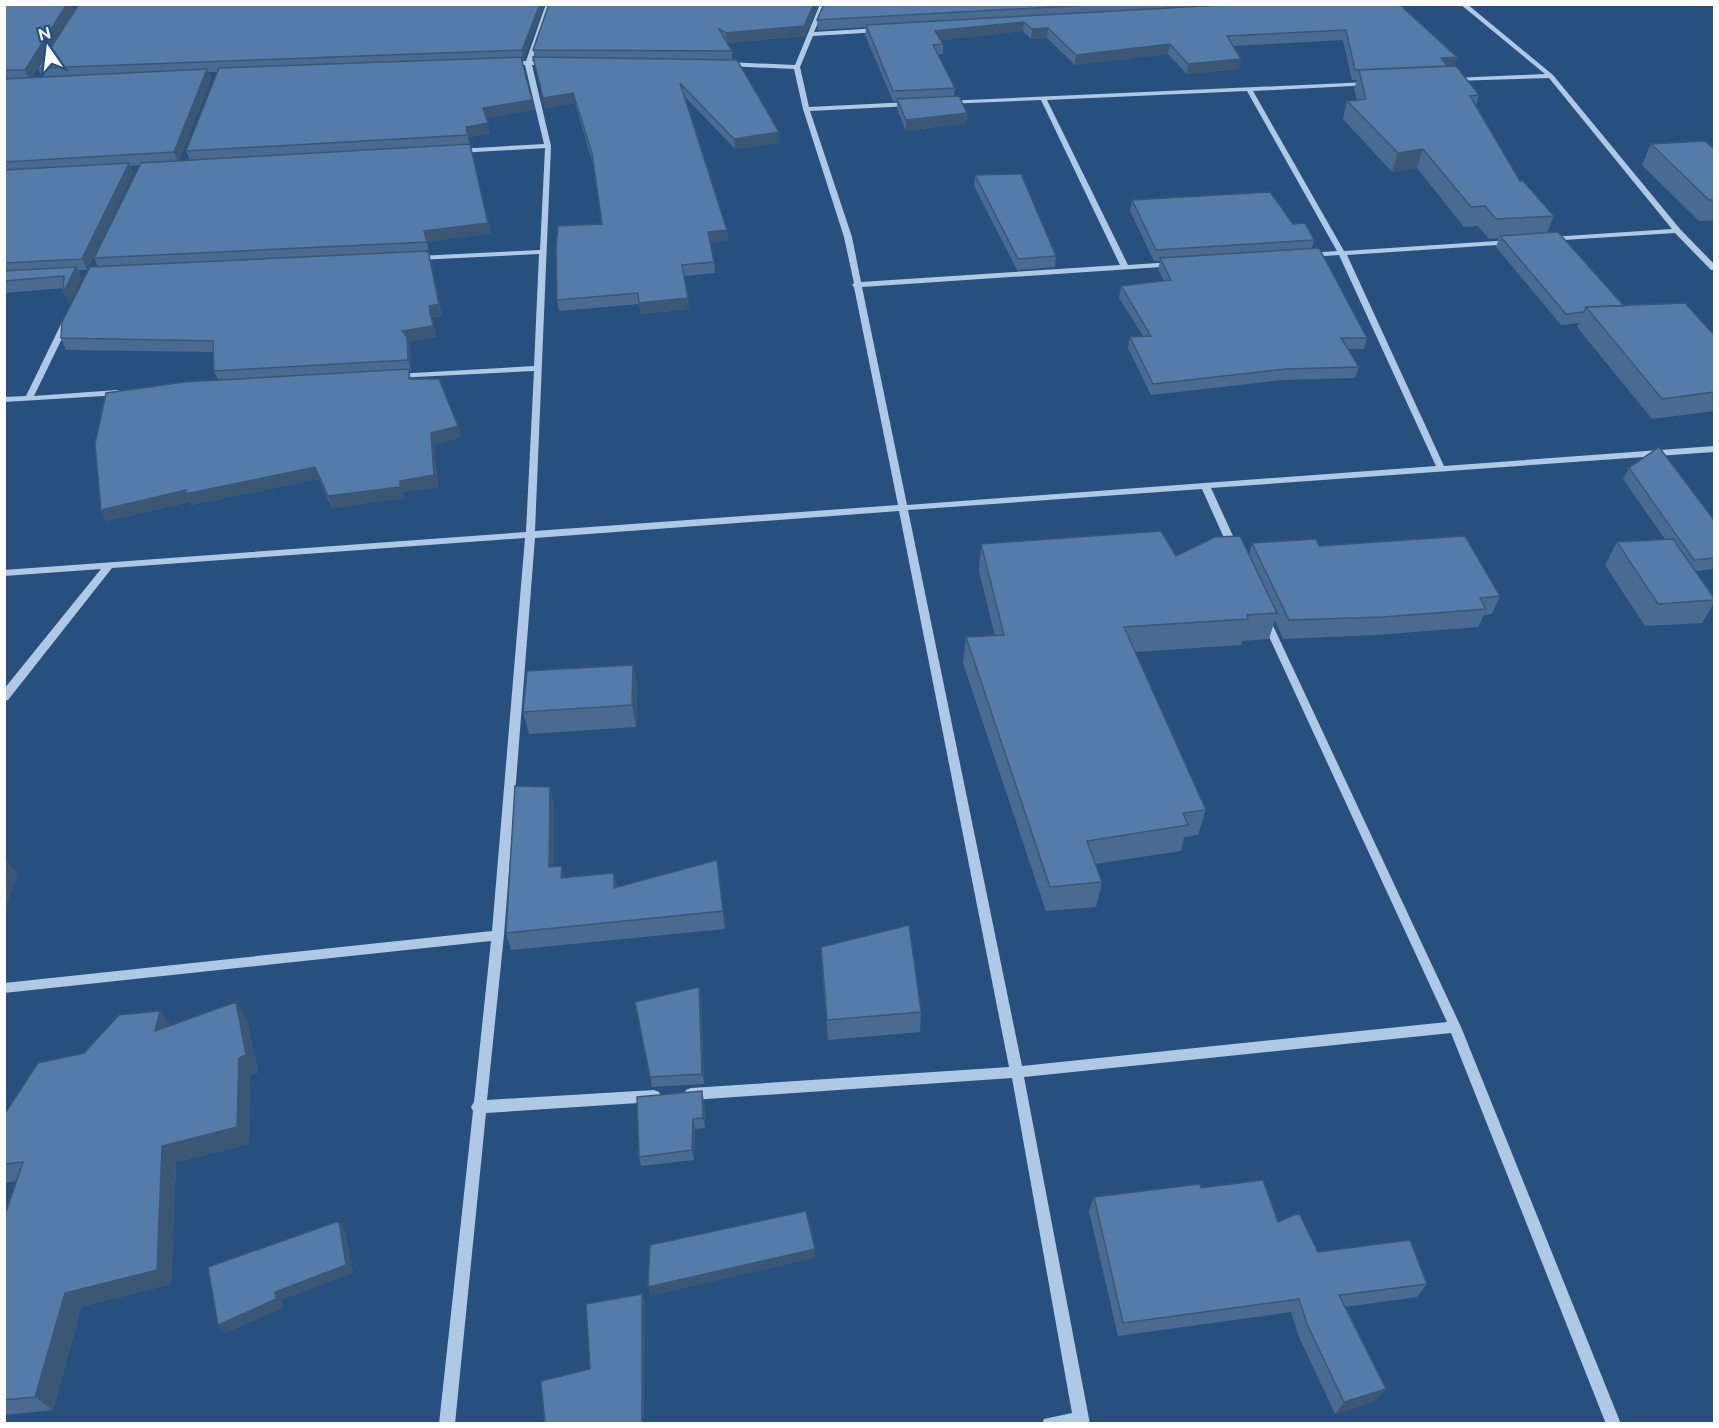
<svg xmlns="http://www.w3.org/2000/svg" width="1719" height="1428" viewBox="0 0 1719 1428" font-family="Raleway,sans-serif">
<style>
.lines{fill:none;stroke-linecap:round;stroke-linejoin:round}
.minor{fill:#afc8e5;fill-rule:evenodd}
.wall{fill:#496b91;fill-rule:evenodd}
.shaded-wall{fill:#3c5776}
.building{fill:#557ca9;stroke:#3c5776;stroke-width:1.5}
</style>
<rect width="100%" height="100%" fill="#28507e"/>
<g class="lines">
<path class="minor" d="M546 4H552L532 61H547L550 63 547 65H532L551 146 535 531 898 505 854 287 852 285 854 283 844 237 803 109 794 69 727 66 724 64 727 62 795 65 820 4H826L814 32 880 28 883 30 880 32 813 36 800 67 809 107 910 102 913 104 910 106 810 111 852 237 861 282 1120 265 1041 100 947 104 944 102 945 101 1369 82 1371 83V85L1253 91 1344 251 1512 240 1516 242 1512 244 1347 255 1444 466 1714 446V452L1211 488 1239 549 1234 552 1229 549 1202 489 908 510 1022 1066 1447 1022 1260 617 1262 615H1268L1461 1027 1621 1424H1606L1451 1033 1024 1077 1090 1424H1042L1044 1419 1072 1413 1012 1078 691 1100 686 1098 684 1094 686 1090 691 1088 1009 1067 899 511 535 538 504 935 487 1100 654 1090 659 1092 661 1096 659 1100 654 1102 486 1113 455 1424H439L473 1111 471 1107 474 1102 491 941 4 993V983L492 931 525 538 112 568 8 700 4 701V689L101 569 4 576V570L526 532 534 371 396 378 392 376 396 374 534 366 539 254 418 260 414 258 418 256 540 250 545 148 458 153 455 151 458 149 544 144 525 65H508L505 63 508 61H526ZM1247 91 1337 251 1309 253 1305 255 1309 257 1339 255 1436 466 907 505 862 287 1176 266 1177 264 1173 262 1128 265 1047 100Z
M1460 4H1467L1553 75 1680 229 1714 264V270H1711L1675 233 1548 241V237H1551L1672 229 1549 78 1451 81 1450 80 1453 78 1545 74Z
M64 318H70L71 320 34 396 117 390 120 391V395L4 402V397L26 396Z"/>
</g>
<path class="wall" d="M4 4H71L74 10 31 78 42 77 38 68 79 4H545L523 60H522L534 110 486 118 490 134 468 137 491 233 427 242 442 316 432 317 436 337 408 341 410 348 411 371H409L411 379 461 437 434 445 438 487 404 492V498L332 508 319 479 191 505 189 502 106 521 218 380 214 371 213 352 66 350 61 338 98 267 94 258 140 165 130 166 133 173 87 270H78L81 278 69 304 64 288 4 293ZM208 72H218L186 151 190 160H179L211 79Z
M549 4H819L805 36 727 43 732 51V60L780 142 735 149 685 97 727 230 728 241 710 243 714 262 715 273 684 276 689 309 641 314 639 304 559 311 557 300 602 224 593 164 575 103 545 108 533 57H535L533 50Z
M824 4H1399L1457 57 1454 66 1479 95 1476 105 1520 181 1554 216 1547 233 1624 306 1714 335V411L1652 419 1577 327 1579 323 1561 325 1496 247 1499 238 1489 239 1478 226 1464 227 1417 168 1392 172 1343 119 1347 101 1357 100 1354 89 1357 80H1352L1343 40 1233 46 1239 69 1187 74 1168 54 1075 65 1047 38 1031 39 1023 31 941 40 943 44V54H938L955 88 954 96 967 113 966 123 906 131 897 109V101H893L865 35 866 27 818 30 817 20Z
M1651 144 1714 149V220L1699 221 1642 165Z
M975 175 1056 256 1055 267 1017 270 974 186Z
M1132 200 1293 224 1314 240 1312 248 1367 338 1364 349H1348L1359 367 1355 378 1282 380 1151 395 1128 348 1130 337 1143 336 1119 298 1121 286 1164 281 1158 269 1160 261H1154L1130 211Z
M1629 468 1714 520V569L1695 571 1714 598V603L1702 623 1645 626 1605 565 1617 542 1665 539 1623 479Z
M1252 543 1319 546 1500 596 1492 614 1484 615 1478 627 1376 635 1283 639 1275 620 1269 639 1242 641 1241 645 1135 652 1206 810 1198 835 1184 837 1181 851 1095 864 1102 882 1096 907 1046 911 963 663 966 637 995 636 979 571 981 544 1176 556 1249 555Z
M633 665 637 687 636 727 529 734 523 712Z
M554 805V867L565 878 614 873 617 887 717 860 725 929 511 950 506 933Z
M821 947 921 1012 920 1032 828 1040 822 968Z
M701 997 704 1084 652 1087 650 1077Z
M160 1011 170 1025 247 1020 258 1073 250 1076 249 1144 176 1162 171 1284 81 1307 53 1410 4 1415V1218L16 1181 4 1183V1115L84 1053Z
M704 1101 705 1128 695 1129 694 1160 641 1166 639 1157Z
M1201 1188 1278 1222 1318 1252 1427 1284 1417 1297 1345 1307 1375 1401 1335 1414 1299 1337 1291 1312 1118 1336 1089 1211 1094 1197Z"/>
<path class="shaded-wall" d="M67 4H71L74 10 30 80 25 70Z
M540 4H545L523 60 522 50Z
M814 4H819L805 36 727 43 726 33Z
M1024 22 1023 31 935 41V31Z
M1048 28 1047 38 1031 39 1032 29Z
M1170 44 1168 54 1075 65 1076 55Z
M1457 57 1454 67 1446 68 1441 58Z
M1241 59 1239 69 1187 74 1188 64Z
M207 69 211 79 178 163 174 152Z
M573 93 575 103 545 108 543 98Z
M532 100 534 110 485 118 483 108Z
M967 113 966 123 906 131V120Z
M488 123 490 134 468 137 466 127Z
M779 132 780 142 735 149 734 139Z
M1423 149 1417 168 1392 172 1398 153Z
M129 163 133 173 87 270 82 259Z
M488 223 491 233 427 242 429 253 424 231Z
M727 230 728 241 709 243 708 232Z
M431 262 442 316 432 317 436 337 408 341 410 348 411 371 402 331 429 306Z
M76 267 81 278 69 304 63 293Z
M688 298 689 309 641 314 639 303Z
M458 426 461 437 434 445 438 487 404 492V498L332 508 328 496 400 481 431 433Z
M315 467 319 479 191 505 189 502 106 521 101 510 186 490Z
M633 665 637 687 636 727 632 705Z
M550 787 554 805V885L549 867Z
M4 857 18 874 4 912Z
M562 866 566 884 561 878Z
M614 873 618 891 614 888Z
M699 987 701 997 704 1084 702 1074Z
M236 1002 247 1020 258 1073 250 1076 249 1144 176 1162 171 1284 81 1307 53 1410 35 1397 65 1293 162 1146Z
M160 1011 173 1029 155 1031Z
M702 1091 704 1101 705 1128 703 1118Z
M693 1119 695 1129 694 1160 692 1150Z
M339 1221 345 1230 353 1273 282 1300 283 1308 226 1333 218 1325 275 1292Z
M815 1249V1258L650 1296 648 1287Z
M642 1294 645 1302 644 1424H642Z
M1386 1389 1375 1401 1335 1414 1344 1402Z"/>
<path class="building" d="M4 4H67L25 70H4Z
M79 4H540L522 50 38 68Z
M549 4H814L804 26 726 33 719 29 732 51 533 50Z
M824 4H1106L817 20Z
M1240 4H1399L1457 57 1441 58 1447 66 1355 70 1346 30 1227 36 1241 59 1188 64 1170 44 1076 55 1048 28 1032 29 1024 22 935 31 943 44 933 45 955 88 893 91 866 25Z
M521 57 532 100 483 108 488 123 466 127 468 135 186 151 219 68Z
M533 57 737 60 779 132 734 139 680 83 727 230 708 232 714 262 682 265 688 298 639 303 638 293 557 300 556 249 558 226 602 224 592 153 573 93 543 98Z
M1456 66 1479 95 1470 96 1520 181H1523L1554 216 1496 219 1485 206 1471 207 1423 149 1398 153 1347 101 1366 99 1359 70Z
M207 69 174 152 4 162V79Z
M959 96 967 113 906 120 897 99Z
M1705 141 1714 149V200H1709L1651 144Z
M470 144 488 223 424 231 427 242 94 258 141 163Z
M129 163 82 259 4 263V170Z
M1021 174 1056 256 1018 259 975 175Z
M1270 192 1293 224 1305 223 1314 240 1156 250 1132 200Z
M1558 232 1624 306 1586 307 1584 312 1566 314 1500 236Z
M1319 248 1367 338H1341L1359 367 1285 369 1153 384 1130 337 1151 336 1121 286 1171 280 1160 258Z
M428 251 439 304 429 306 433 326 402 331 407 337 408 360 214 371 213 341 61 338 62 322 90 267Z
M76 267 63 293 64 276 4 281V271Z
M1685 303 1714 335V392L1662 399 1586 307Z
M409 369V379H439L458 426 431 433 434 475 400 481V487L328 496 315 467 185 494 186 490 101 510 95 444 106 393 185 382Z
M1659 447 1714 520V558L1694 560 1629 468Z
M1161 531 1176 556 1215 537 1240 536 1277 613 1247 615 1248 619 1124 627 1206 810 1183 813 1188 825 1087 841 1102 882 1050 887 966 637 1004 635 981 544Z
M1465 536 1500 596 1480 598 1486 609 1383 617 1289 620 1252 543 1316 539 1319 546Z
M1673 539 1714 598V600L1658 604 1617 542Z
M633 665 632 705 523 712 527 671Z
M515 786 550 787 549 867 562 866 561 878 614 873V888L717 860 723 911 506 933Z
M909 925 921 1012 827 1020 821 947Z
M699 987 702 1074 650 1077 635 1002Z
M236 1002 246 1055 239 1058 237 1127 162 1146 157 1270 65 1293 35 1397 4 1400V1218L23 1162 4 1164V1115L38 1063 84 1053 119 1015 160 1011 155 1031Z
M702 1091 703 1118 693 1119 692 1150 639 1157 637 1097Z
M1263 1180 1278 1222 1299 1213 1318 1252 1410 1240 1427 1284 1339 1295 1386 1389 1344 1402 1307 1324 1299 1299 1123 1323 1094 1197 1200 1184 1201 1188Z
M806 1211 815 1249 648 1287 650 1245Z
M339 1221 346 1265 275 1292 276 1299 218 1325 208 1267Z
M642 1294V1424H545L541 1381 590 1369 586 1304Z"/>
<rect width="1719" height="1428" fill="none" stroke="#ffffff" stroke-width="12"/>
<g transform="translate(48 48) rotate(346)" stroke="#28507e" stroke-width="4.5" paint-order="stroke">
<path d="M0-4.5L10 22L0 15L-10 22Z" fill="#ffffff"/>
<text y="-9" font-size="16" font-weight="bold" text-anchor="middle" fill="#ffffff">N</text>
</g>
</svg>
